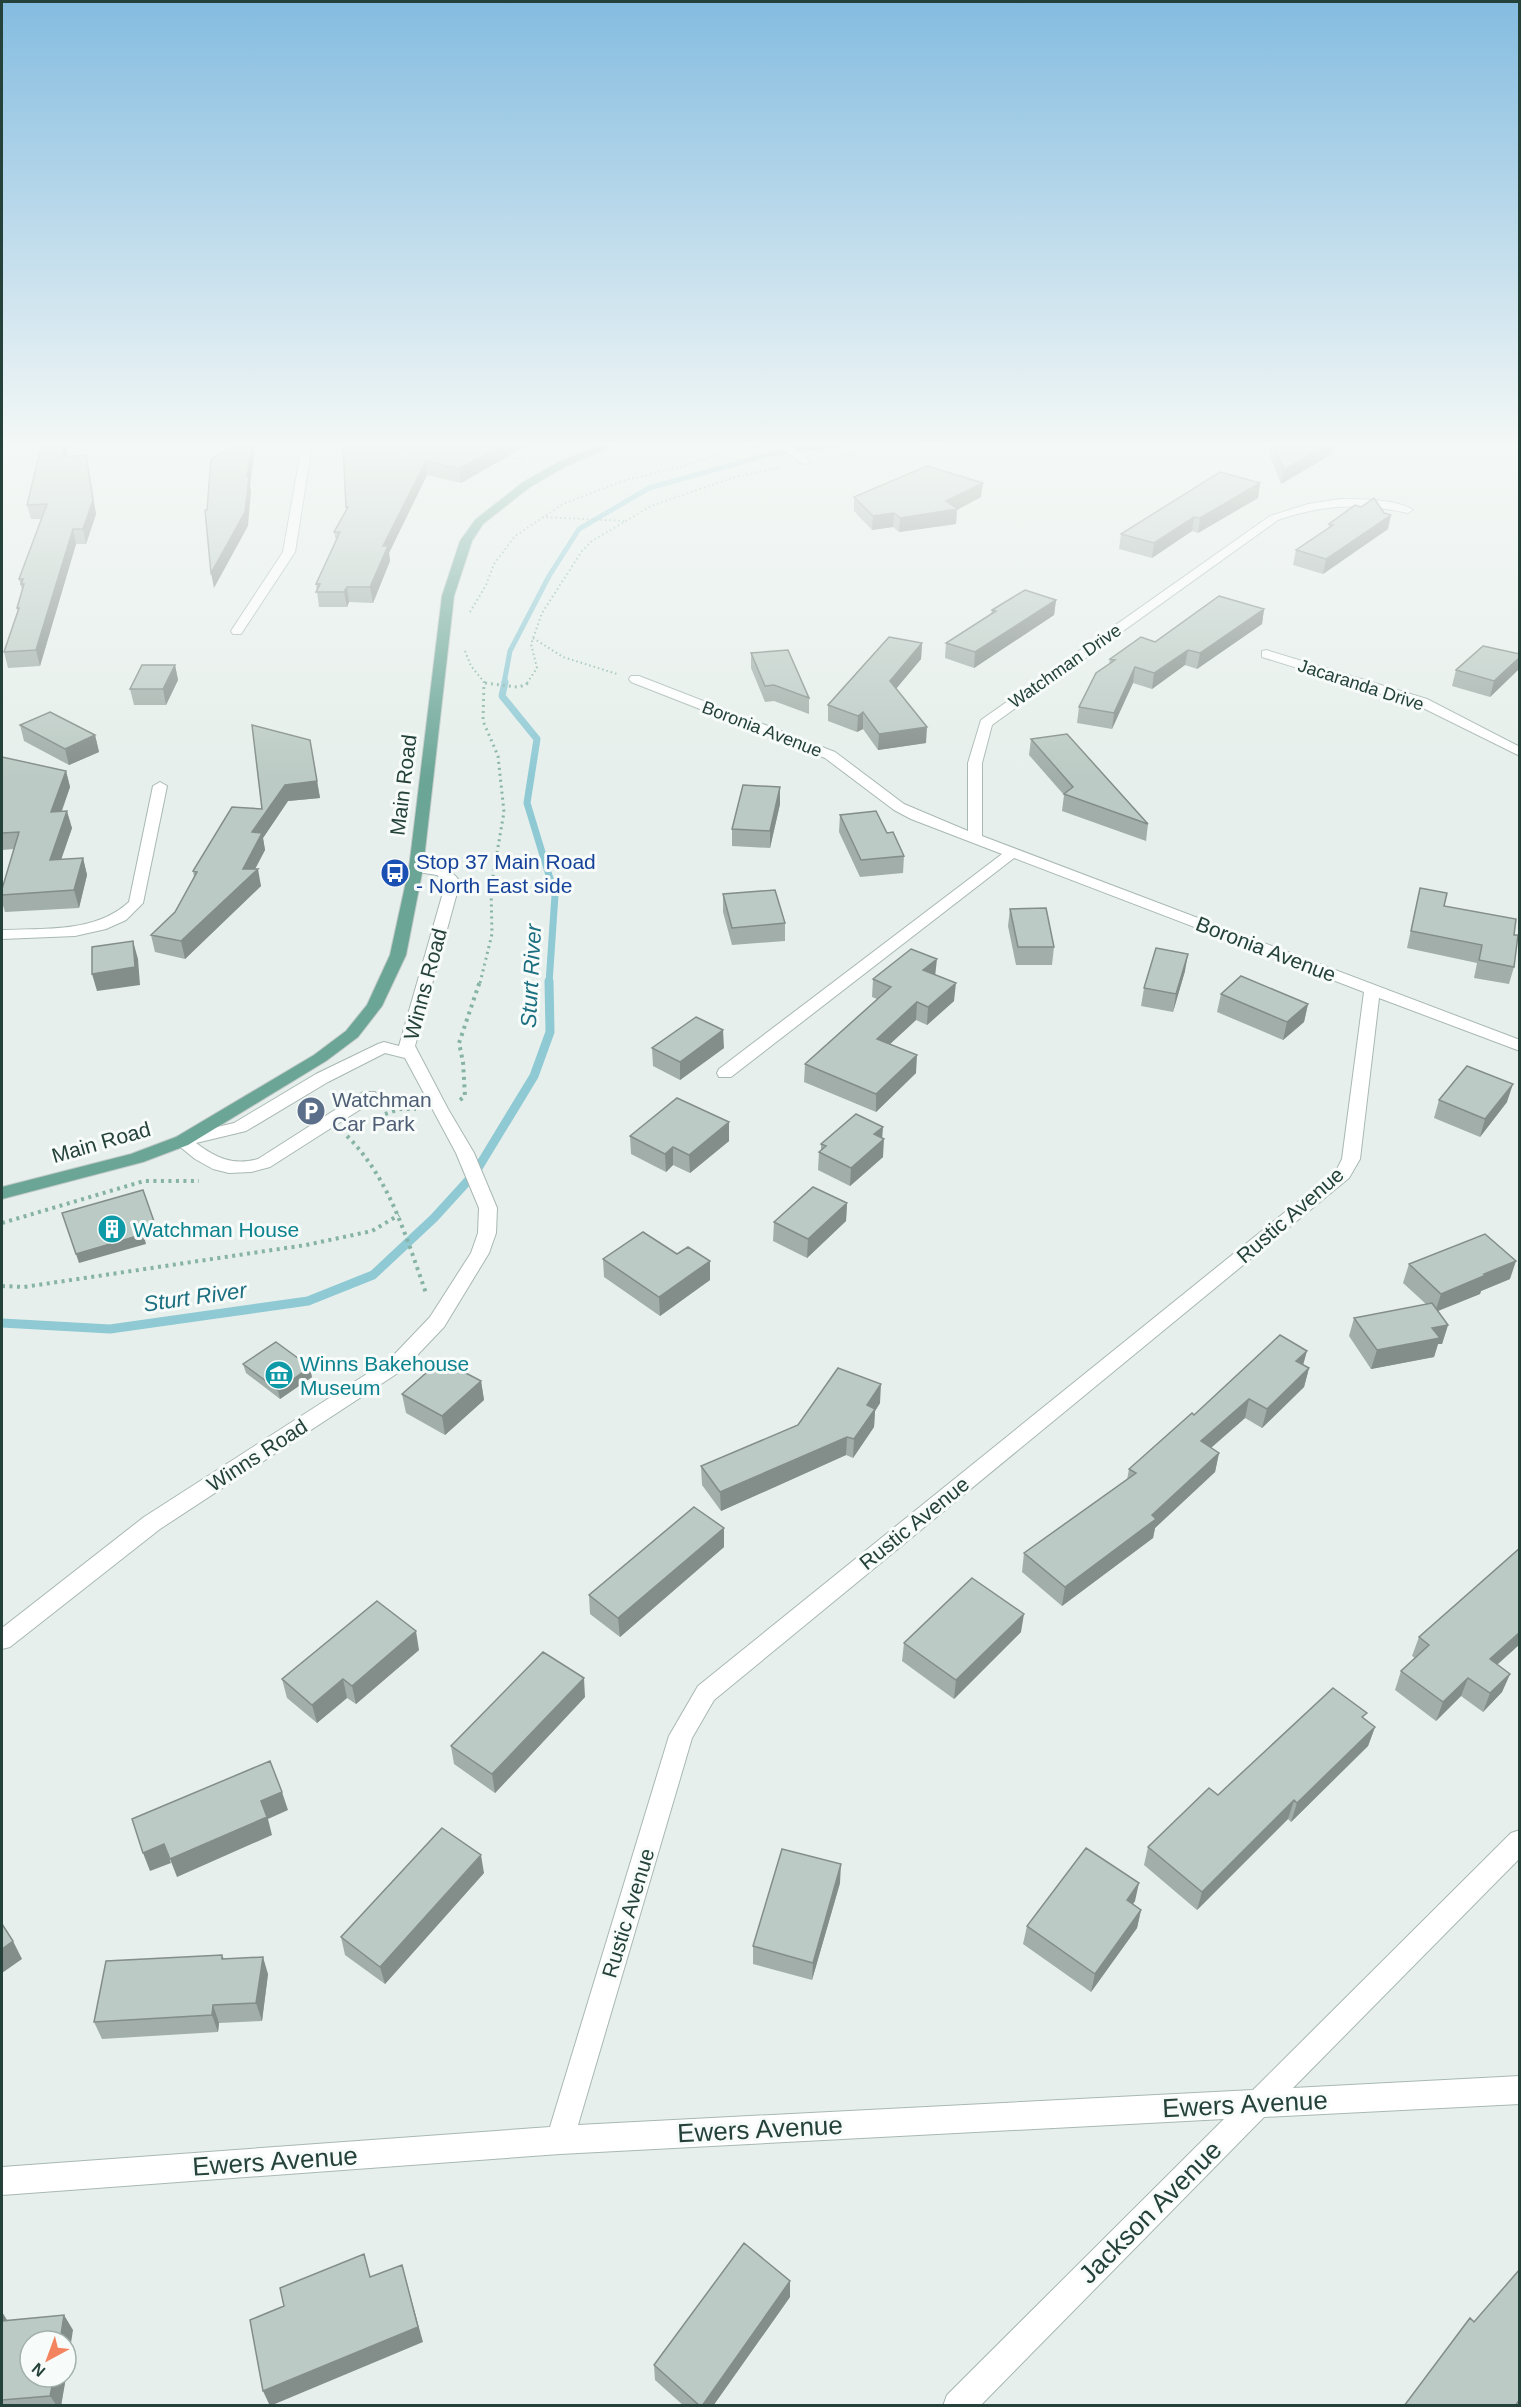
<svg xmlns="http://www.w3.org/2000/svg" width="1521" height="2407" viewBox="0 0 1521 2407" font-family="Helvetica,sans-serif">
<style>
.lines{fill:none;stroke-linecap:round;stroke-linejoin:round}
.stream-far2{stroke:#8ec9d4;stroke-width:5}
.stream-far1{stroke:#8ec9d4;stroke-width:7}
.stream{stroke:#8ec9d4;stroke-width:9}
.minor-casing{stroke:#a8b8b2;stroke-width:2}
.major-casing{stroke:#c2cac8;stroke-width:2}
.path-far2{stroke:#86b3a5;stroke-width:2;stroke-dasharray:1.5 3;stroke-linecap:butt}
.path-far1{stroke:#86b3a5;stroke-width:3;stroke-dasharray:2 4;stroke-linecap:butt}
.path{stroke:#86b3a5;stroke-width:4;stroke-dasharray:3 4.5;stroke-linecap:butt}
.minor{fill:#fff;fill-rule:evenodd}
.major{fill:#6aa596;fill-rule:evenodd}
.wall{fill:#a1aea9;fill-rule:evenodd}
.shaded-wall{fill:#838d89}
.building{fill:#bbcac4;stroke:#838d89;stroke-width:1.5}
.labels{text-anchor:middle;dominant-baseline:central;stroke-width:6;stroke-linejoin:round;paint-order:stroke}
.far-street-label{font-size:18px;fill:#24423a;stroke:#f7fbf9}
.street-label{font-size:21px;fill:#24423a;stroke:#f7fbf9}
.transit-label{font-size:21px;fill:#164399;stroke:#f7fbf9;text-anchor:start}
.service-label{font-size:21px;fill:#4e5e75;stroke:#f7fbf9;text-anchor:start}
.culture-label{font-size:21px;fill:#0d838f;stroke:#f7fbf9;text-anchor:start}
.water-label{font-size:22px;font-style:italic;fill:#1c6f80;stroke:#f7fbf9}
.near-street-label{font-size:26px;fill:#24423a;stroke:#f7fbf9}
</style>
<rect width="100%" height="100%" fill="#e6efeb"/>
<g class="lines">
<path class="stream-far2" d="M504 683 510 651 549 576 579 529 649 488 774 453 851 443"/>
<path class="stream-far1" d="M505 682 502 696 537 739 527 803 555 895 549 983"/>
<path class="stream" d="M2 1323 110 1329 308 1301 373 1275 434 1218 475 1173 534 1076 550 1032 549 981"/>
<g class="minor-casing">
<path id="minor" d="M307 443H317L311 451 295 552 241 634H233L231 631 283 552 301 451Z
M392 443H407L426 450 421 453Z
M774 443H786L812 462 803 464Z
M1340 499C1359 499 1398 499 1413 510L1408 513C1362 503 1323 504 1278 520L992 725 982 763V836L1520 1040V1051L1379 998 1360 1159 1349 1178 714 1700 692 1738 578 2125 1253 2090 1511 1833 1520 1830V1858L1293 2088 1520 2076V2104L1264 2117 980 2406H943L947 2395 1224 2119 560 2154 2 2195V2167L550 2127 669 1736 698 1686 1336 1171 1342 1159 1364 992 1014 858 731 1077H719L717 1073 719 1069 1002 854 911 819 894 810 825 758 631 682 629 679 631 676H639L835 752 904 804 968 831V763L981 720 1270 516 1308 504Z
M1266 650 1427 699 1520 747V756L1417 705 1262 657V651Z
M160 782 167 786 143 903 126 920 106 929 75 936 2 939V930C46 928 95 933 129 902L153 786Z
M416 864C434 866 450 865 460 882L415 1046 448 1109 474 1153 497 1208 496 1233 489 1253 444 1327 404 1369 160 1529 10 1647 2 1649V1628L144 1517 390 1359 430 1317 471 1253 478 1233 479 1208 456 1153 405 1058 385 1053 328 1082 246 1131 196 1143C216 1158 233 1166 258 1159L363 1092H375L377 1096 375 1100 270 1167 251 1172 229 1173 213 1169 195 1159 173 1141 176 1137 234 1123 316 1074 378 1044 384 1042 399 1046 446 882 437 875 411 871 409 868Z"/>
</g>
<g class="major-casing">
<path id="major" d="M607 443H621L566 466 530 487 483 524 472 541 454 596 423 868 406 955 382 1006 358 1037 326 1061 188 1145 143 1162 2 1199V1187L131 1154 176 1137 314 1055 346 1031 367 1005 390 955 409 868 442 596 460 541 475 520 522 483 558 462Z"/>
</g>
<path class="path-far2" d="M504 456 526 461
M827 458 884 450 1009 443
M542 517 624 521
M470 612 486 585 494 564 515 536 563 504 625 480 681 467 728 451 760 447
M533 638 563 657 617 674
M465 651 471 666 485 683
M527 683 537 668 531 644 542 613 582 551 592 541 651 506 732 478 782 467"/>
<path class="path-far1" d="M485 683 517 687 526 685 528 682
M480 983 492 934 491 888 504 812 498 756 483 721 484 682"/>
<path class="path" d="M460 1100 465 1096 463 1062 459 1043 480 981
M385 1114 400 1109H416
M347 1136C390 1179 406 1237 426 1293
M2 1223 144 1181H199
M2 1286 24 1287 306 1245 372 1231 399 1215"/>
<use href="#minor" class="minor"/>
<use href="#major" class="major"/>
</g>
<path class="wall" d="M42 443H68L67 457 86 455 96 514 86 544H76L40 666 8 668 4 652 18 612 17 608 22 590 19 579 41 519H31L27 505Z
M349 443H531L461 483 427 475 389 553 390 561 373 603 349 602 347 607H319L316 584 336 541 334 532 346 510 343 446ZM408 443H410L418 444 409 450Z
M1270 443H1334L1332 454 1281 484 1269 453Z
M1260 483 1258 498 1198 533 1192 531 1152 558 1119 549 1121 534Z
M854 497H981L957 509 956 524 899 532 893 527 872 530 854 511Z
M1329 524 1388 529 1323 574 1293 565 1296 550 1328 529Z
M1056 600 1054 615 974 668 945 658 946 643 991 614 992 610Z
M1264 609 1262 624 1197 669 1185 665 1152 689 1133 683 1112 729 1077 723 1079 707 1109 664 1110 659 1155 642Z
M922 643 921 659 896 689 926 743 878 750 863 729 857 732 828 721V705Z
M751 653 809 698V714L774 701 765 702 751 668Z
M1520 654V664L1518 670 1490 697 1452 686 1456 670Z
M175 665 178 680 166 705H134L130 689Z
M20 725 95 735 99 752 69 765 24 741Z
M1031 739 1148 824 1146 841 1062 811 1064 795 1029 755Z
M310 740 320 798 288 801 263 838 265 850 255 869 261 886 185 959 155 952 151 935 175 912 194 877 193 871 262 809Z
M2 757 66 771 70 787 62 811 72 828 61 860 83 858 87 875 79 908 5 912 2 902V889L14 849 2 850Z
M780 787V804L770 848 732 846V829Z
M840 815 887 833 904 856 903 873 860 877 839 832Z
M1420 888 1444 906 1514 935V967L1509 984 1474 978 1477 963 1407 948Z
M723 894 785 923V941L732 945 723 912Z
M1010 909 1054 947 1052 965H1016L1008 926Z
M1185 971 1173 1012 1141 1006 1144 988Z
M936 975 954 1001 927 1025 916 1020 890 1044 916 1073 876 1112 804 1082 805 1064 877 999 872 997 873 979Z
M1221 994 1308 1004 1304 1022 1283 1040 1217 1012Z
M652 1048H724L680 1080 653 1066Z
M1439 1100 1507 1102 1480 1137 1434 1118Z
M630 1136 729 1141 690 1173 673 1165 666 1172 631 1154Z
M882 1138 883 1157 850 1186 818 1170 819 1152 821 1150V1144Z
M847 1203 846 1221 807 1258 773 1241 774 1222Z
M677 1254 710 1261V1280L660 1316 604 1277 603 1259Z
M1409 1264 1510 1279 1481 1291 1480 1294 1438 1311 1448 1325 1442 1344H1438L1434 1357 1371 1369 1349 1336 1354 1318 1426 1304 1403 1283Z
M243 1364 312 1377 280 1399 246 1373Z
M1303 1365 1309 1368 1304 1387 1262 1428 1245 1418 1211 1448 1219 1453 1215 1472 1155 1528 1153 1538 1062 1606 1022 1572 1024 1553 1127 1480 1129 1469 1194 1415Z
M481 1381 484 1400 445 1435 406 1413 402 1394Z
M880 1403 875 1411 874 1427 853 1458 846 1455 721 1511 702 1485 701 1466Z
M724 1528V1547L620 1637 590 1614 589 1595Z
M1520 1548V1644L1497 1665 1510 1674 1502 1692 1483 1712 1461 1696 1436 1721 1395 1690 1401 1671 1415 1658 1412 1656 1419 1637Z
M1021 1632 954 1699 902 1661 904 1643Z
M419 1650 356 1704 347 1698 317 1723 287 1698 282 1679Z
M585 1697 495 1793 454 1764 451 1746Z
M1364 1719 1375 1727 1368 1746 1291 1822 1288 1819 1197 1910 1144 1865 1148 1847 1218 1795Z
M484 1873 385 1984 345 1955 341 1937Z
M840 1883 812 1980 753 1964V1946Z
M1135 1901 1133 1904 1141 1910 1137 1928 1091 1992 1023 1944 1027 1926Z
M222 1955 224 1959 268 1974 262 2021 219 2023 218 2032 102 2039 94 2022Z
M790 2281V2297L713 2406H684L655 2380 654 2365Z
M2 2312 7 2320 73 2330 30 2377H66L61 2406H2Z"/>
<path class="shaded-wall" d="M64 443H68L66 471 63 457Z
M252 443H254L255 450 250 485 251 491 248 526 214 588 211 573 247 477Z
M402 443H408L409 452 399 446Z
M506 443H531L461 483 459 469Z
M1330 443H1334L1332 454 1281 484 1284 470Z
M86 455 96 514 86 544 83 529Z
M426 461 427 475 389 553 390 561 373 603 370 587 383 546Z
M983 483 981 497 957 510 956 524 899 532 900 518 946 501Z
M1260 483 1258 498 1198 533 1200 518Z
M894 513 893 527 872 530 873 516Z
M1391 515 1388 529 1323 574 1326 559Z
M1194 517 1192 531 1152 558 1154 543Z
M73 529 76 544 40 666 36 650Z
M347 587 349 602 347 607 344 592Z
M1056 600 1054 615 974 668 975 652Z
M1264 609 1262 624 1197 669 1200 653Z
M922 643 921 659 889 697 890 681Z
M1188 650 1185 665 1152 689 1154 673Z
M1520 657V664L1518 670 1490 697 1494 681Z
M175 665 178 680 166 705 163 689Z
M1135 667 1133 683 1112 729 1114 713Z
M863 712V729L857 732 858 716Z
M927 727 926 743 878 750 879 734Z
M95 735 99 752 69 765 65 749Z
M66 771 70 787 55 829 51 812Z
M317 781 320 798 288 801 263 838 265 850 253 873 258 869 261 886 185 959 181 941 243 869 252 832 285 785Z
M780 787V804L770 848V831Z
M67 811 72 828 55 877 50 860Z
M83 858 87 875 79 908 74 890Z
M133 941 138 959 140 985 97 991 92 974Z
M1188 954 1185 971 1173 1012 1176 994Z
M937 959 935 977 923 970Z
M956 983 954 1001 927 1025 928 1007Z
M917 1002 916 1020 876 1057 877 1039Z
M1308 1004 1304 1022 1283 1040 1287 1022Z
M723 1030 724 1048 680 1080V1062Z
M917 1055 916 1073 876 1112V1094Z
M1513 1084 1507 1102 1480 1137 1485 1119Z
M729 1122V1141L690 1173 689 1155Z
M883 1127 882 1141 884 1139 883 1157 850 1186 851 1168 874 1134Z
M673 1147V1165L666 1172 665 1154Z
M847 1203 846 1221 807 1258 808 1239Z
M156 1227 159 1236 145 1240 146 1244 79 1263 76 1254Z
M710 1261V1280L660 1316 659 1297Z
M1516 1261 1510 1279 1481 1291 1480 1294 1435 1312 1441 1294 1484 1274Z
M1448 1325 1442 1344H1438L1434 1357 1371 1369 1377 1350 1432 1328Z
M1307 1351 1302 1369 1296 1361Z
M310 1367 312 1377 280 1399 278 1390Z
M1309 1368 1304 1387 1262 1428 1267 1409Z
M481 1381 484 1400 445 1435 442 1416Z
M881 1384 880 1403 875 1411 874 1427 853 1458 854 1439 867 1405Z
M1249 1399 1245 1418 1197 1460 1201 1441Z
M847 1437 846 1455 721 1511 720 1492Z
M1219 1453 1215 1472 1155 1528 1153 1538 1062 1606 1065 1587 1152 1515Z
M724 1528V1547L620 1637 618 1618Z
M1024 1614 1021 1632 954 1699 956 1680Z
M416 1631 419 1650 356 1704 352 1686Z
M1520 1632V1644L1482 1678 1490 1659Z
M1510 1674 1502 1692 1483 1712 1490 1693Z
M584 1678 585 1697 495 1793 492 1774Z
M1468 1678 1461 1696 1436 1721 1443 1702Z
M343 1679 347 1698 317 1723 312 1705Z
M1375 1727 1368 1746 1291 1822 1297 1803Z
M282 1792 288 1810 268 1819 272 1835 177 1877 170 1859 261 1801Z
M1294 1800 1288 1819 1197 1910 1202 1892Z
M164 1844 171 1863 150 1871 143 1853Z
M481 1855 484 1873 385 1984 380 1967Z
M841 1864 840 1883 812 1980 813 1963Z
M1139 1883 1135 1901 1123 1918 1127 1900Z
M1141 1910 1137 1928 1091 1992 1095 1974Z
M13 1941 22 1959 2 1973V1949Z
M263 1957 268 1974 262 2021 256 2003Z
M213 2005 219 2023 218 2032 212 2015Z
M402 2265 423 2342 270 2406 263 2391Z
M790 2281V2297L713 2406H702Z
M2 2312 11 2327 2 2324Z
M64 2315 73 2330 66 2375V2341H60Z
M54 2377H66L61 2406H57L50 2396Z"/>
<path class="building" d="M42 443H64L63 457 86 455 93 500 83 529H73L36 650 4 652 19 608H17L24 584H21L23 579H19L47 504 27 505Z
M240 443H252L247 477H249L245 512 211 573 205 510H207L211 459Z
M349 443H402L399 446 408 451 420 443H506L459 469 426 461 383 546H388L370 587H347L344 592H316L320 584H316L340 532H334L348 507H346L343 446Z
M1273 443H1330L1284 470Z
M927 466 983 483 946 501 957 509 900 518 894 513 873 516 854 497Z
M1220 472 1260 483 1200 518 1194 517 1154 543 1121 534Z
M1374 498 1384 513 1391 515 1326 559 1296 550 1333 525 1329 524 1355 505 1361 507Z
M1025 590 1056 600 975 652 946 643 996 611 992 610Z
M1219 596 1264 609 1200 653 1188 650 1154 673 1135 667 1114 713 1079 707 1096 673 1115 660 1110 659 1141 637 1155 642Z
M889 637 922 643 890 681 927 727 879 734 863 712 858 716 828 705Z
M1483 646 1520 654V657L1494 681 1456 670Z
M788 650 809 698 774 685 765 686 751 653Z
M142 665H175L163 689H130Z
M50 712 95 735 65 749 20 725Z
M252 725 310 740 317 781 285 785 252 832 262 833 243 869H258L181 941 151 935 175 912 197 872 193 871 232 807 262 809Z
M1067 734 1148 824 1064 794 1073 787 1031 739Z
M2 757 66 771 51 812 67 811 50 860 83 858 74 890 2 895V889L19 832 2 833Z
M743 785 780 787 770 831 732 829Z
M876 811 887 833 893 832 904 856 861 860 840 815Z
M1420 888 1447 893 1444 906 1516 919 1514 935H1518L1514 967 1479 960 1482 945 1411 931Z
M775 890 785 923 732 928 723 894Z
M1046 908 1054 947H1018L1010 909Z
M133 941 135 967 92 974V947Z
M1156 948 1188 954 1176 994 1144 988Z
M911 949 937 959 923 970 956 983 928 1007 917 1002 877 1039 917 1055 876 1094 805 1064 891 987 873 979Z
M1241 976 1308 1004 1287 1022 1221 994Z
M696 1017 723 1030 680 1062 652 1048Z
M1467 1066 1513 1084 1485 1119 1439 1100Z
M677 1098 729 1122 689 1155 673 1147 665 1154 630 1136Z
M856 1114 883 1127 874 1134 884 1139 851 1168 819 1152 826 1146 821 1144Z
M813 1187 847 1203 808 1239 774 1222Z
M143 1190 156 1227 142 1231 144 1234 76 1254 62 1213Z
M643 1232 677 1254 688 1247 710 1261 659 1297 603 1259Z
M1485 1234 1516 1261 1484 1274 1486 1275 1441 1294 1409 1264Z
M1432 1303 1448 1325 1432 1328 1440 1338 1377 1350 1354 1318Z
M1280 1335 1307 1351 1296 1361 1309 1368 1267 1409 1249 1399 1201 1441 1219 1453 1152 1515 1156 1519 1065 1587 1024 1553 1136 1473 1129 1469 1192 1413 1194 1415Z
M276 1342 310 1367 278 1390 243 1364Z
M441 1360 481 1381 442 1416 402 1394Z
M838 1368 881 1384 867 1405 875 1409 854 1439 847 1437 720 1492 701 1466 798 1425Z
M694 1507 724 1528 618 1618 589 1595Z
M1520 1548V1632L1490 1659 1510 1674 1490 1693 1468 1678 1443 1702 1401 1671 1429 1645 1419 1637Z
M972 1578 1024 1614 956 1680 904 1643Z
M377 1601 416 1631 352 1686 343 1679 312 1705 282 1679Z
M543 1652 584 1678 492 1774 451 1746Z
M1333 1688 1367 1713 1362 1717 1375 1727 1297 1803 1294 1800 1202 1892 1148 1847 1209 1788 1218 1795Z
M270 1761 282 1792 261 1801 267 1817 170 1859 164 1844 143 1853 132 1819Z
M442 1828 481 1855 380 1967 341 1937Z
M1086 1848 1139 1883 1127 1900 1141 1910 1095 1974 1027 1926Z
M782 1849 841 1864 813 1963 753 1946Z
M2 1924 13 1941 2 1949Z
M222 1955V1959L263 1957 256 2003 213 2005 212 2015 94 2022 106 1961Z
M744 2243 790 2281 702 2406H700L654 2365Z
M364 2254 370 2277 402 2265 418 2327 263 2391 250 2320 284 2306 280 2288Z
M1520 2269V2399L1515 2406H1404L1470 2318 1474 2322Z
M64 2315 60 2341H30V2377H54L50 2396 2 2400V2321Z"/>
<linearGradient id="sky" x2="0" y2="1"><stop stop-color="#84bce0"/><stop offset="0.57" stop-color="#f4f8f6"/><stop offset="1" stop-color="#f4f8f6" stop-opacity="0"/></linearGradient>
<rect width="1521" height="780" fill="url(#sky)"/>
<defs>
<g id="bus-disc" transform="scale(1.5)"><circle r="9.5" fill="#1a4fb4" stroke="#f7fbf9"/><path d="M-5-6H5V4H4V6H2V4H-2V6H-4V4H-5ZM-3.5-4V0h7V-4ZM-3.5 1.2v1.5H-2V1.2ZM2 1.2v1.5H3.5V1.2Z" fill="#fff"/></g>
<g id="parking-disc" transform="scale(1.5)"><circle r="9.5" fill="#5c6f8a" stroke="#f7fbf9"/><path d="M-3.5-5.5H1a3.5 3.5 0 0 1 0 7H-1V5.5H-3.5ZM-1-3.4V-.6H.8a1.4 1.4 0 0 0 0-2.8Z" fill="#fff"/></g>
<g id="building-disc" transform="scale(1.5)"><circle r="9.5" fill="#0f9aa8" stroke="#f7fbf9"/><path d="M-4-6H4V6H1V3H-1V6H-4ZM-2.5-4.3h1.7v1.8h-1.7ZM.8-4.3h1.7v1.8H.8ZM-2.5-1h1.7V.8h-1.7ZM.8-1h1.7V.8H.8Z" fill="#fff"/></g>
<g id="museum-disc" transform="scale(1.5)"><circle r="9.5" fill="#0f9aa8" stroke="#f7fbf9"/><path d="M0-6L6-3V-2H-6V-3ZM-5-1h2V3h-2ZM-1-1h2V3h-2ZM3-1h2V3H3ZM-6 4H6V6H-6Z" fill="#fff"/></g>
</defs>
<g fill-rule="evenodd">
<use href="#bus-disc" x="395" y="873"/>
<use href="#parking-disc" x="311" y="1111"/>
<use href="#building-disc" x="112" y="1229"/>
<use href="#museum-disc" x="279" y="1375"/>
</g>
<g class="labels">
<g class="far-street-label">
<text transform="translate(1065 666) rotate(-35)">Watchman Drive</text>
<text transform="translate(1361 685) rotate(18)">Jacaranda Drive</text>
<text transform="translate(762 729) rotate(21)">Boronia Avenue</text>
</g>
<g class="street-label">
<text transform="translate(403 785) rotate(-83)">Main Road</text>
<text transform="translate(1266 949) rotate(21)">Boronia Avenue</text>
<text transform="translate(425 984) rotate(-75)">Winns Road</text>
<text transform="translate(101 1142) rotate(-16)">Main Road</text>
<text transform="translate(1290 1215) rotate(-41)">Rustic Avenue</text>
<text transform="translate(257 1455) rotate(-33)">Winns Road</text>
<text transform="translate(914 1523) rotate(-39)">Rustic Avenue</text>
<text transform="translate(628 1913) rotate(-73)">Rustic Avenue</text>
</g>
<g class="transit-label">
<text x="416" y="861">Stop 37 Main Road<tspan x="416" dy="24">- North East side</tspan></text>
</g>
<g class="service-label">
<text x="332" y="1099">Watchman<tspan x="332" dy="24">Car Park</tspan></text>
</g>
<g class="culture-label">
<text x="133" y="1229">Watchman House</text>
<text x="300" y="1363">Winns Bakehouse<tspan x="300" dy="24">Museum</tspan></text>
</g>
<g class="water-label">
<text transform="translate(531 976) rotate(-87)">Sturt River</text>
<text transform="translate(195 1297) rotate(-8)">Sturt River</text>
</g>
<g class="near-street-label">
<text transform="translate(1245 2104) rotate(-3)">Ewers Avenue</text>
<text transform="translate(760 2129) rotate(-3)">Ewers Avenue</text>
<text transform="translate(275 2161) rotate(-4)">Ewers Avenue</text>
<text transform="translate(1150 2212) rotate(-45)">Jackson Avenue</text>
</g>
</g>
<rect width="1521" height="2407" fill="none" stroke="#24423a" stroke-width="6"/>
<g transform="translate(48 2359) rotate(221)"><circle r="28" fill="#f7fbf9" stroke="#a3b1ad" stroke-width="1.5"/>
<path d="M0-4.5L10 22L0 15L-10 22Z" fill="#f4845f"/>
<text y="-9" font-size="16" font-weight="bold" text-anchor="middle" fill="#24423a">N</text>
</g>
</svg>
